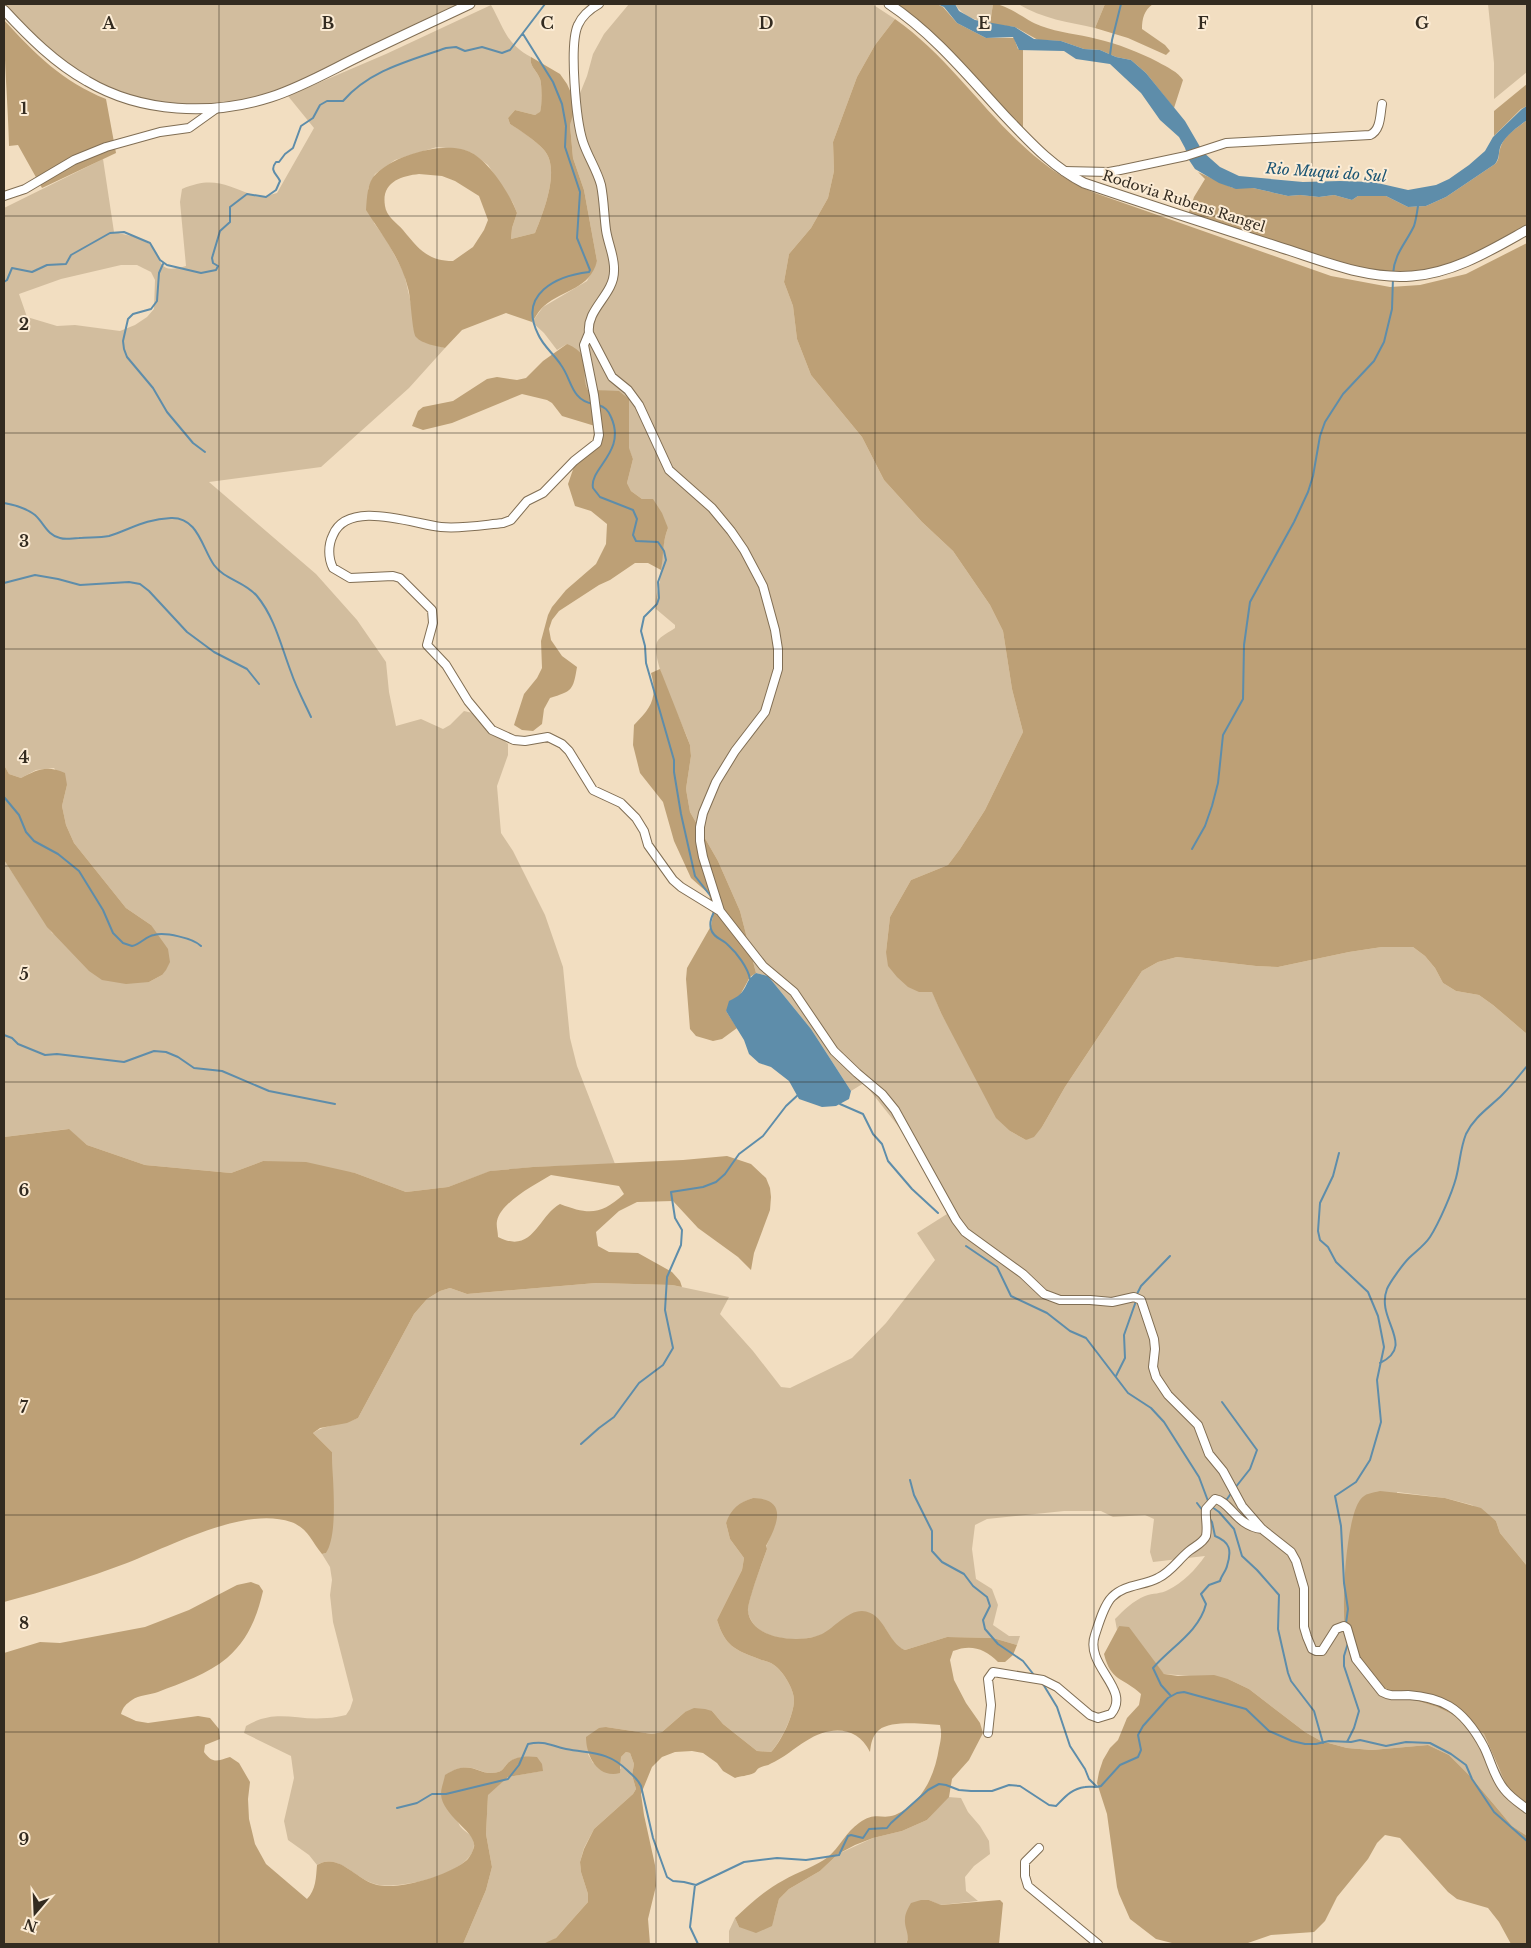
<svg xmlns="http://www.w3.org/2000/svg" width="1531" height="1948" viewBox="0 0 1531 1948" font-family="'Libre Baskerville',serif">
<style>
.green{fill:#d2bd9e;fill-rule:evenodd}
.forest{fill:#bda076;fill-rule:evenodd}
.water{fill:#5e8daa}
.lines{fill:none;stroke-linecap:round;stroke-linejoin:round}
.stream{stroke:#5e8daa;stroke-width:2}
.minor-casing{stroke:#806e54;stroke-width:10}
.major-casing{stroke:#806e54;stroke-width:11}
.minor{stroke:#fff;stroke-width:8}
.major{stroke:#fff;stroke-width:9}
.grid{fill:none;stroke:#332b20;stroke-width:1;stroke-opacity:0.55}
.labels{text-anchor:middle;dominant-baseline:central;stroke-width:4;stroke-linejoin:round;paint-order:stroke}
.street-label{font-size:14px;fill:#332b20;stroke:#fcecd5}
.water-label{font-size:15px;font-style:italic;fill:#1a5473;stroke:#fcecd5}
.grid-label{font-size:16px;text-anchor:middle;font-weight:bold;fill:#332b20;stroke:#fcecd5;stroke-width:4;stroke-linejoin:round;paint-order:stroke}
</style>
<rect width="100%" height="100%" fill="#f2dec1"/>
<path class="green" d="M4 4H464L292 84 268 93 226 104 202 107 132 99 74 72 22 25Z
M629 4H872L895 19 875 45 857 77 833 142 834 171 828 198 811 228 789 254 784 282 793 306 797 339 811 375 862 437 884 480 922 522 953 551 990 605 1003 631 1012 689 1023 732 985 810 960 849 948 865 911 880 890 917 886 952 925 992 932 991 941 1013 1010 1131 1026 1140 1042 1127 1065 1087 1142 971 1158 962 1177 957 1256 966 1278 967 1349 952 1382 947H1413L1425 956 1435 968 1443 983 1456 991 1479 995 1493 1005 1527 1034V1566L1500 1533 1496 1521 1472 1505 1445 1498 1397 1492 1408 1698 1437 1707 1466 1721 1484 1734 1496 1765 1527 1811V1836L1512 1826 1470 1776 1449 1755 1428 1745 1372 1750 1347 1748 1321 1741 1305 1732 1249 1689 1228 1679 1164 1674 1119 1626 1117 1630 1115 1619C1124 1610 1133 1601 1145 1596 1153 1593 1161 1594 1168 1590 1183 1583 1196 1569 1205 1556L1153 1562 1150 1552 1154 1519 1145 1515 1113 1517 1101 1511H1064L987 1519 975 1525 972 1549 976 1579 992 1589 998 1605 993 1625 1009 1636H1020L1017 1645 993 1638 947 1637 905 1650 897 1647 885 1628 850 1615C841 1621 831 1631 821 1635 798 1643 754 1641 748 1612 746 1603 763 1561 767 1549L766 1547 775 1525 753 1498C738 1503 733 1510 726 1523L730 1539 744 1558 742 1570 717 1620C725 1646 735 1650 759 1659 764 1661 770 1662 774 1665 783 1671 794 1689 794 1700 794 1715 781 1741 771 1752L757 1751 723 1724 712 1711 685 1712 662 1732 652 1734 606 1727 588 1754 593 1763 621 1769V1757L626 1752 630 1753 634 1764 632 1775 636 1789 633 1794 594 1829 584 1848 580 1862 581 1872 588 1894V1902L556 1938 549 1943 543 1944H463L486 1890 492 1867 486 1834 488 1794 508 1777 542 1771 537 1758C527 1756 515 1756 507 1764 504 1767 503 1771 498 1772 479 1778 473 1757 446 1775 450 1791 452 1810 459 1824 462 1832 474 1833 474 1844 475 1874 397 1891 375 1884 355 1879 338 1852 317 1865L309 1855 288 1840 284 1821 294 1778 291 1756 244 1733 246 1726C276 1708 295 1721 327 1718 333 1718 340 1716 346 1715L350 1709 353 1700 333 1622 330 1595 332 1580 330 1567 322 1554 326 1553 333 1510 332 1452 313 1433C326 1424 343 1425 358 1418L414 1314 427 1299 440 1291 450 1288 467 1294 596 1283 672 1285 729 1297 720 1314 753 1351 781 1387 790 1388 852 1358 886 1323 935 1260 917 1233 947 1214 935 1185 914 1146 864 1083 851 1091 811 1029 768 976 756 973 740 911 718 861 690 812 686 789 691 756 690 745C683 723 650 661 657 642 660 636 670 632 675 628V625L656 609C654 598 659 589 660 578 662 562 662 543 668 528L642 499 631 491 627 483 633 459 605 391 596 390 589 392 567 344 557 350 544 333 532 322 543 307 587 281 597 261 584 190 573 158 570 125 572 113 587 76 593 54 604 34Z
M955 4H993L990 24C976 20 963 17 955 4Z
M1018 4H1105L1095 28C1068 22 1043 19 1018 4Z
M1488 4H1527V72L1494 99V63Z
M491 5C504 28 506 44 531 57 529 67 537 70 540 79 542 83 542 108 540 113L535 115 515 110 508 118 510 124C522 131 535 140 544 150 561 169 543 213 535 233L511 239 512 228 517 213 513 203 488 165 472 153 464 150 437 147 417 153 395 160 375 174 368 189 374 223 386 239 404 273 412 308 414 330 424 342 445 348 409 388 321 467 209 482 316 574 357 620 386 662 389 692 396 726 421 719 443 729 450 725 464 711 477 714 486 726 508 744V755L497 786 501 833 513 851 545 915 563 967 570 1038 577 1066 615 1164 533 1167 491 1171 448 1187 406 1192 355 1173 263 1161 231 1173 145 1165 87 1145 68 1129 4 1137V860L52 933 149 982 162 975 151 925 126 908 74 843 66 825 62 806 67 785 54 768 36 770 21 778 9 774 4 765V208L103 159 114 232C125 235 138 236 148 243 165 256 153 276 186 266L180 202 182 189C213 176 225 185 255 196L262 197 277 193 314 128 288 96 386 54ZM121 265H137L151 272 155 280 154 309 147 317 135 325 120 331 75 325 57 326 27 317 19 294 61 279Z
M948 1797 961 1798 968 1812 980 1826 989 1841 990 1854 974 1866 965 1877 966 1891 978 1901 940 1905 929 1900 905 1921 909 1935 906 1944H729V1931L735 1918 739 1927 774 1918 779 1899 789 1889 820 1871 838 1854 873 1838 902 1831 927 1820Z"/>
<path class="forest" d="M890 4H937L943 7 957 23 986 38H1014L1018 49 1023 50V134L991 100Z
M993 4C1008 4 1026 21 1041 26 1059 33 1078 34 1097 39 1118 44 1139 52 1158 62 1167 67 1178 72 1183 80L1174 108 1146 73 1131 60 1116 57 1100 50 1084 49 1061 41 1038 40 1015 27 990 24Z
M1105 4H1153C1144 10 1142 19 1142 29L1165 45 1170 51 1166 55 1128 38 1095 28Z
M895 19C969 71 1008 158 1095 193L1331 276 1390 287 1420 285 1466 274 1527 243V1034L1493 1005 1479 995 1456 991 1443 983 1435 968 1425 956 1413 947H1382L1349 952 1278 967 1256 966 1177 957 1158 962 1142 971 1065 1087 1042 1127 1034 1137 1026 1140 1010 1131 996 1118 941 1013 932 992H919L908 987 897 977 888 966 886 952 890 917 911 880 948 865 960 849 985 810 1023 732 1012 689 1003 631 990 605 953 551 922 522 884 480 862 437 811 375 797 339 793 306 784 282 789 254 811 228 828 198 834 171 833 142 857 77 875 45Z
M4 20C35 54 63 82 106 99L116 153 42 188 18 145 9 146C8 103 4 62 4 20Z
M531 57 560 74 567 84 576 104 570 125 573 158 584 190 597 261C590 289 564 289 544 306 538 311 536 317 532 322L506 313 462 330 445 348C437 346 422 344 416 337 412 333 411 297 408 288 401 259 382 235 366 210 367 198 367 182 376 174 394 155 448 139 472 153 490 163 510 194 517 213L512 228 511 239 535 233C543 213 561 169 544 150 535 140 521 131 510 124L508 118 515 110 535 115 540 112C542 108 542 83 540 79 537 70 529 67 531 57ZM419 174 442 176 455 181 479 196 488 220 484 230 473 247 453 261C427 261 418 248 403 230 397 223 386 216 385 206 381 182 401 176 419 174Z
M1527 84V106L1521 109 1494 136V111Z
M1527 120V228L1453 265 1426 271 1374 272 1344 265 1188 215 1194 197 1205 179 1198 172 1233 188H1253L1288 196 1300 195 1319 197 1334 195 1352 200 1358 196H1386L1408 207 1426 206 1446 197 1495 164C1500 159 1498 155 1500 149 1503 136 1517 128 1527 120Z
M567 344C597 357 577 372 589 392L596 390 619 391 629 399V448L633 459 627 483 631 491 642 499H653L662 513 668 528C662 543 664 555 661 570L648 563H635L610 580 599 585 559 611 552 620 549 629 551 640 562 656 577 667C573 691 572 691 550 698L544 709 542 724 533 731 522 730 514 725 524 694 537 678 542 668 541 641 548 615 552 607 566 590 596 564 606 544 607 524 591 511 575 506 568 484 578 455 593 440 595 426 562 416 552 403 547 400 522 394 452 423 423 430 412 426 418 411 423 407 453 401 487 379 497 377 517 380 526 378 543 361Z
M660 669 690 745 691 756 686 789 690 812 718 861 740 911 756 973 750 977 739 997 726 1011 737 1028 722 1039 713 1041 696 1036 690 1029 686 979 687 968 711 926 713 915 709 894 691 878 674 841 663 802 640 773 633 745 634 725C651 708 658 698 651 673Z
M4 765 9 774 21 778C38 769 47 765 65 773L67 785 62 806 66 825 74 843 126 908 151 925 168 949 170 962 166 970 162 975 149 982 126 984 102 980 89 971 47 927 4 860Z
M69 1129 87 1145 145 1165 231 1173 263 1161 306 1162 355 1173 406 1192 448 1187 490 1171 533 1167 683 1160 727 1156 751 1164 766 1178 770 1188 771 1197 770 1210 754 1253 751 1270 738 1257 698 1228 673 1201 637 1202 619 1211 596 1232 598 1246 609 1252 638 1253 672 1272 680 1281 682 1287 672 1285 596 1283 467 1294 450 1288 440 1291 427 1299 414 1314 358 1418 347 1423 320 1428 313 1433 332 1452C332 1477 339 1533 326 1553L322 1554C311 1541 308 1528 291 1522 244 1506 171 1546 127 1563 87 1578 45 1591 4 1602V1137ZM551 1175 619 1186 624 1194C601 1215 589 1215 560 1204 538 1216 533 1255 498 1237 498 1232 496 1226 497 1221 501 1202 536 1184 551 1175Z
M1380 1491 1445 1498 1481 1508 1496 1521 1500 1533 1527 1566V1811L1512 1798 1484 1734 1466 1721 1437 1707 1408 1698H1387C1379 1687 1348 1647 1346 1637 1341 1611 1345 1521 1360 1500 1365 1493 1372 1493 1380 1491Z
M753 1498C789 1499 777 1525 766 1546L767 1549C763 1560 747 1603 748 1611 751 1640 801 1644 822 1634 834 1628 847 1611 862 1611 885 1612 887 1643 905 1650L947 1637 993 1638 1017 1645 1013 1655 1005 1662H998C985 1648 970 1644 953 1651L950 1660 954 1680 966 1703 980 1723 983 1733 969 1760 952 1779 949 1797 927 1820 902 1831 873 1838 855 1845 838 1854 820 1871 789 1889 779 1899 772 1926 756 1933 739 1927 735 1918C750 1904 765 1890 784 1880 796 1873 818 1865 828 1857 839 1848 846 1832 859 1823 876 1811 881 1820 895 1815 922 1804 935 1775 939 1748 941 1740 942 1733 940 1725 925 1724 891 1720 879 1730 872 1736 871 1744 870 1752 857 1725 829 1726 806 1741 794 1748 784 1758 770 1764 767 1766 762 1766 759 1768 757 1769 756 1772 754 1773 748 1776 740 1776 735 1778L723 1771 717 1763 703 1753 692 1751 675 1752 662 1757 652 1767 641 1794 644 1815 655 1865 656 1886 648 1919 650 1944H543L556 1938 588 1902V1894L581 1872 580 1862 584 1849 594 1829 633 1794 636 1789 632 1775 634 1764 630 1753 626 1752 621 1757 620 1773C597 1779 586 1755 586 1737L599 1728 606 1727 652 1734 662 1732 685 1712 694 1708 705 1709 712 1711 723 1724 757 1751 771 1752C781 1742 794 1715 794 1700 794 1689 783 1671 774 1665 770 1662 764 1661 759 1659 735 1650 725 1646 717 1620L742 1570 744 1558 730 1539 726 1523C731 1509 739 1502 753 1498Z
M251 1582 259 1585 263 1591C257 1617 248 1640 227 1658 208 1674 181 1683 158 1692 150 1695 139 1695 132 1700 126 1704 123 1707 121 1714L136 1721 148 1723 198 1716 210 1718 219 1729 220 1739 205 1745 204 1752C213 1764 217 1761 230 1757L239 1763 250 1782 248 1799 249 1819 255 1844 266 1864 307 1899C316 1890 316 1877 317 1865 338 1852 355 1878 374 1884 396 1892 450 1875 467 1860 470 1857 473 1851 474 1847 477 1832 442 1816 441 1794 441 1788 444 1781 445 1775 473 1757 478 1778 498 1772 503 1771 504 1767 507 1764 514 1756 527 1756 537 1757L542 1764 543 1771 508 1777 488 1795 486 1834 492 1867 486 1890 463 1944H4V1653L40 1642 60 1643 145 1627 189 1610 237 1585Z
M1119 1626 1129 1627 1164 1674 1178 1676 1214 1675 1228 1679 1249 1689 1305 1732 1321 1741 1347 1748 1372 1750 1428 1745 1449 1755 1470 1776 1512 1826 1527 1836V1944H1511L1499 1922 1488 1908 1457 1899 1448 1892 1400 1838 1385 1835 1377 1843 1368 1859 1337 1897 1325 1921 1314 1932 1271 1935 1245 1944H1176L1156 1939 1130 1919 1119 1894 1117 1887 1107 1814 1097 1783 1099 1772 1103 1760 1110 1748 1118 1740 1127 1718 1139 1705 1141 1694C1123 1677 1111 1682 1104 1654Z
M921 1900H929L941 1905 1000 1900 1003 1903 999 1944H906C911 1935 904 1929 905 1919 905 1914 908 1908 911 1903Z"/>
<path class="water" d="M937 4H955L959 11 975 20 1015 27 1034 39 1061 41 1084 49 1100 50 1116 57 1131 60 1146 73 1185 121 1203 152 1220 167 1239 176 1303 182 1340 181 1373 182 1408 190 1436 185 1449 179 1469 165 1485 151 1493 137 1522 109 1527 106V120C1518 127 1507 134 1501 145 1498 152 1500 158 1495 164L1446 197 1426 206 1408 207 1386 196H1358L1352 200 1334 195 1319 197 1300 195 1288 196 1253 188 1236 189 1219 183 1195 169 1189 160 1185 148 1179 137 1160 120 1141 93 1110 64 1076 59 1064 51 1019 50 1013 37 986 38 957 23 944 7Z
M756 973 768 976 811 1029 851 1091 849 1099 836 1106 822 1107 799 1099 789 1081 771 1067 759 1063 749 1054 744 1040 726 1011 729 1001C750 992 742 983 756 973Z"/>
<g class="lines">
<path class="stream" d="M523 34 553 82 562 104 566 126 565 147 580 192 577 238 590 270 589 272C556 276 518 294 538 334 543 346 554 354 561 365 572 380 571 400 593 404
M1110 55 1112 40 1121 4
M163 264 159 273 157 301 151 309 133 314 128 319 123 341 124 349 127 357 153 388 167 412 193 443 205 452
M1393 274C1394 254 1406 243 1414 226 1416 220 1417 213 1418 206
M4 282 7 280 12 268 32 272 47 265 66 264 71 255 110 233 124 232 150 243 160 260 167 265 201 273 216 270 218 266 213 263 212 258 220 231 230 222V207L247 194 266 197 276 190 280 181C277 174 269 171 276 162H279L285 154 293 148 301 126 313 118 320 105 327 101H343C370 70 409 61 446 48L456 47 465 51 482 47 502 53 510 50 545 4
M598 405C605 407 608 410 611 417 627 452 589 468 593 488L600 497 633 510 637 519 633 535 636 541 658 542 664 551 666 560 658 582 659 598 657 604 644 617 641 631 645 646 646 663 674 760V772L681 814 695 876 713 899
M4 503C15 505 26 508 35 515 44 523 47 535 60 538 66 540 73 538 79 538 89 537 99 538 109 536 131 529 145 519 171 518 198 517 202 548 214 565 225 580 244 581 257 596 275 618 281 646 291 672 296 687 304 702 311 717
M4 583 35 575 58 579 80 585 129 582 140 584 149 591 187 632 214 652 247 669 259 684
M4 797 19 815 26 832 34 841 58 854 79 871 103 910 113 933 123 943 132 946C141 944 146 936 154 935 165 932 193 938 201 946
M1192 849 1205 826 1212 806 1218 783 1223 735 1243 699 1244 645 1250 602 1294 522 1308 492 1313 476 1320 436 1325 422 1343 394 1374 361 1384 342 1392 309 1393 278
M715 910C712 916 709 922 711 929 713 938 723 939 728 945 737 953 748 968 750 979
M4 1035 12 1038 18 1044 45 1055 57 1054 124 1062 154 1051 166 1052 178 1057 194 1068 222 1071 269 1091 335 1104
M840 1104 863 1114 873 1134 882 1144 888 1161 912 1189 938 1213
M1339 1153 1333 1176 1320 1203 1318 1231 1320 1240 1328 1247 1336 1262 1368 1292 1378 1316 1384 1347 1377 1380 1381 1422 1370 1460 1356 1482 1335 1496 1341 1526 1344 1583 1348 1609 1346 1623
M966 1246 997 1267 1011 1296 1047 1313 1070 1331 1086 1338 1128 1393 1151 1408 1164 1422 1199 1477 1208 1501
M1136 1296 1141 1286 1170 1256
M1380 1363C1417 1345 1375 1320 1387 1289 1390 1282 1403 1264 1409 1258 1416 1251 1424 1246 1430 1237 1439 1223 1452 1193 1456 1178 1460 1163 1460 1149 1466 1134 1474 1117 1490 1107 1502 1095 1511 1086 1519 1076 1527 1066
M1116 1376 1125 1358 1124 1335 1136 1301
M1222 1402 1257 1450 1250 1469 1235 1488
M581 1444 599 1428 614 1417 639 1383 663 1365 673 1348 665 1310 667 1277 681 1245 682 1230 675 1218 671 1192 703 1187 716 1182 725 1174 739 1154 763 1136 786 1106 799 1094
M910 1480 914 1495 932 1531V1551L942 1562 964 1574 973 1586 987 1597 990 1606 983 1620 985 1629 998 1644 1023 1661 1034 1675
M1225 1502 1232 1492
M1197 1503 1203 1511
M1212 1507 1219 1512 1234 1529 1242 1556 1257 1570 1279 1595 1278 1629 1288 1673 1291 1681 1314 1711 1323 1743
M1043 1684 1057 1707 1070 1746 1085 1769 1089 1779 1097 1787
M1171 1696 1161 1685 1153 1668C1171 1647 1199 1632 1206 1604L1201 1594 1209 1585 1220 1581C1221 1576 1226 1571 1227 1566 1232 1550 1230 1542 1215 1536L1212 1522 1208 1516
M1347 1742 1354 1728 1359 1711 1344 1666V1656L1348 1643
M397 1808 417 1803 432 1794H446L508 1779 519 1765 528 1744C545 1740 551 1746 566 1749 592 1754 608 1751 628 1771 633 1776 638 1779 641 1786L653 1838 667 1877 673 1881 684 1882 696 1885 744 1862 777 1858 806 1860 839 1855 848 1836 851 1835 863 1838 869 1829 887 1828 891 1823 928 1790 939 1784 946 1785 959 1790 971 1791H992L1009 1785 1020 1786 1049 1805 1056 1806C1065 1797 1071 1789 1085 1787 1091 1786 1096 1788 1101 1786L1120 1765 1138 1757 1141 1750 1138 1735 1143 1726 1168 1698 1177 1693 1184 1692 1246 1709 1269 1731 1292 1741 1305 1744H1316L1329 1741 1351 1742 1360 1740 1386 1746 1406 1742 1430 1743 1451 1754 1466 1765 1472 1779 1494 1812 1527 1841
M695 1885 690 1927 698 1944"/>
<g class="minor-casing">
<path id="minor" d="M599 4C590 9 582 16 578 25 569 44 576 121 583 142 588 157 597 170 601 185 604 200 604 215 606 230 608 244 615 257 614 271 614 295 586 309 589 333L612 377 628 390 639 405 669 470 712 508 731 531 744 550 763 586 775 630 778 649V669L765 712 735 751 716 782 703 813 700 827V841L703 857 720 911
M1064 171 1109 172 1120 170 1186 156 1226 143 1370 135C1381 130 1380 115 1382 104
M4 196 25 189 74 160 106 147 160 132 189 128 217 108
M589 333 584 345 594 395 599 435 597 443 574 461 543 493 527 501 511 520 503 523C483 525 461 529 441 527 413 524 348 499 333 535 328 545 328 558 333 568L350 578 393 576 400 578 432 610 433 623 427 645 446 665 468 701 492 730 514 740 525 741 548 737 562 744 569 751 593 790 621 803 636 818 644 831 648 845 673 880 681 887 720 911 763 966 794 992 834 1051 857 1073 882 1094 895 1110 956 1220 965 1232 1023 1274 1044 1294 1060 1300H1090L1112 1302 1134 1297 1141 1300 1154 1339 1155 1349 1153 1367 1156 1377 1168 1395 1198 1425 1209 1454 1223 1471 1242 1506 1262 1529 1291 1552 1296 1561 1304 1588V1627L1307 1637 1312 1649 1316 1651H1322L1336 1629 1344 1626 1347 1628 1356 1659 1382 1692C1391 1697 1398 1695 1408 1695 1422 1696 1437 1699 1449 1706 1464 1715 1476 1732 1484 1747 1491 1761 1494 1777 1504 1789 1510 1797 1519 1803 1527 1809
M988 1733 991 1705 988 1679 993 1672 1043 1680 1057 1687 1090 1715 1098 1718 1111 1714C1132 1689 1084 1666 1095 1635 1099 1623 1104 1605 1112 1597 1125 1584 1143 1586 1158 1578 1171 1572 1178 1560 1189 1551 1195 1546 1203 1543 1206 1536 1208 1527 1205 1518 1206 1509L1215 1499C1230 1501 1236 1526 1262 1529
M1039 1848 1025 1862V1876L1028 1886 1098 1944"/>
</g>
<g class="major-casing">
<path id="major" d="M889 4C934 34 968 76 1005 116 1029 141 1052 167 1084 183 1149 205 1214 226 1279 247 1321 260 1366 280 1412 276 1454 273 1491 250 1527 230
M4 10C29 37 55 63 87 81 141 113 212 116 271 97 302 87 331 70 360 56 397 38 434 21 470 4"/>
</g>
<use href="#minor" class="minor"/>
<use href="#major" class="major"/>
</g>
<path class="grid" d="M219 4V1944M437 4V1944M656 4V1944M875 4V1944M1094 4V1944M1312 4V1944M4 216H1527M4 433H1527M4 649H1527M4 866H1527M4 1082H1527M4 1299H1527M4 1515H1527M4 1732H1527"/>
<g class="labels">
<g class="street-label">
<text transform="translate(1184 201) rotate(18)">Rodovia Rubens Rangel</text>
</g>
<g class="water-label">
<text transform="translate(1326 172) rotate(4)">Rio Muqui do Sul</text>
</g>
</g>
<g class="grid-label">
<text x="109" y="29">A</text>
<text x="328" y="29">B</text>
<text x="547" y="29">C</text>
<text x="766" y="29">D</text>
<text x="984" y="29">E</text>
<text x="1203" y="29">F</text>
<text x="1422" y="29">G</text>
<text x="24" y="114">1</text>
<text x="24" y="330">2</text>
<text x="24" y="547">3</text>
<text x="24" y="763">4</text>
<text x="24" y="980">5</text>
<text x="24" y="1196">6</text>
<text x="24" y="1413">7</text>
<text x="24" y="1629">8</text>
<text x="24" y="1845">9</text>
</g>
<rect width="1531" height="1948" fill="none" stroke="#332b20" stroke-width="10"/>
<g transform="translate(35 1913) rotate(199)" stroke="#fcecd5" stroke-width="4" paint-order="stroke">
<path d="M0-4L9 19L0 12L-9 19Z" fill="#332b20"/>
<text y="-8" font-size="14" font-weight="bold" text-anchor="middle" fill="#332b20">N</text>
</g>
</svg>
